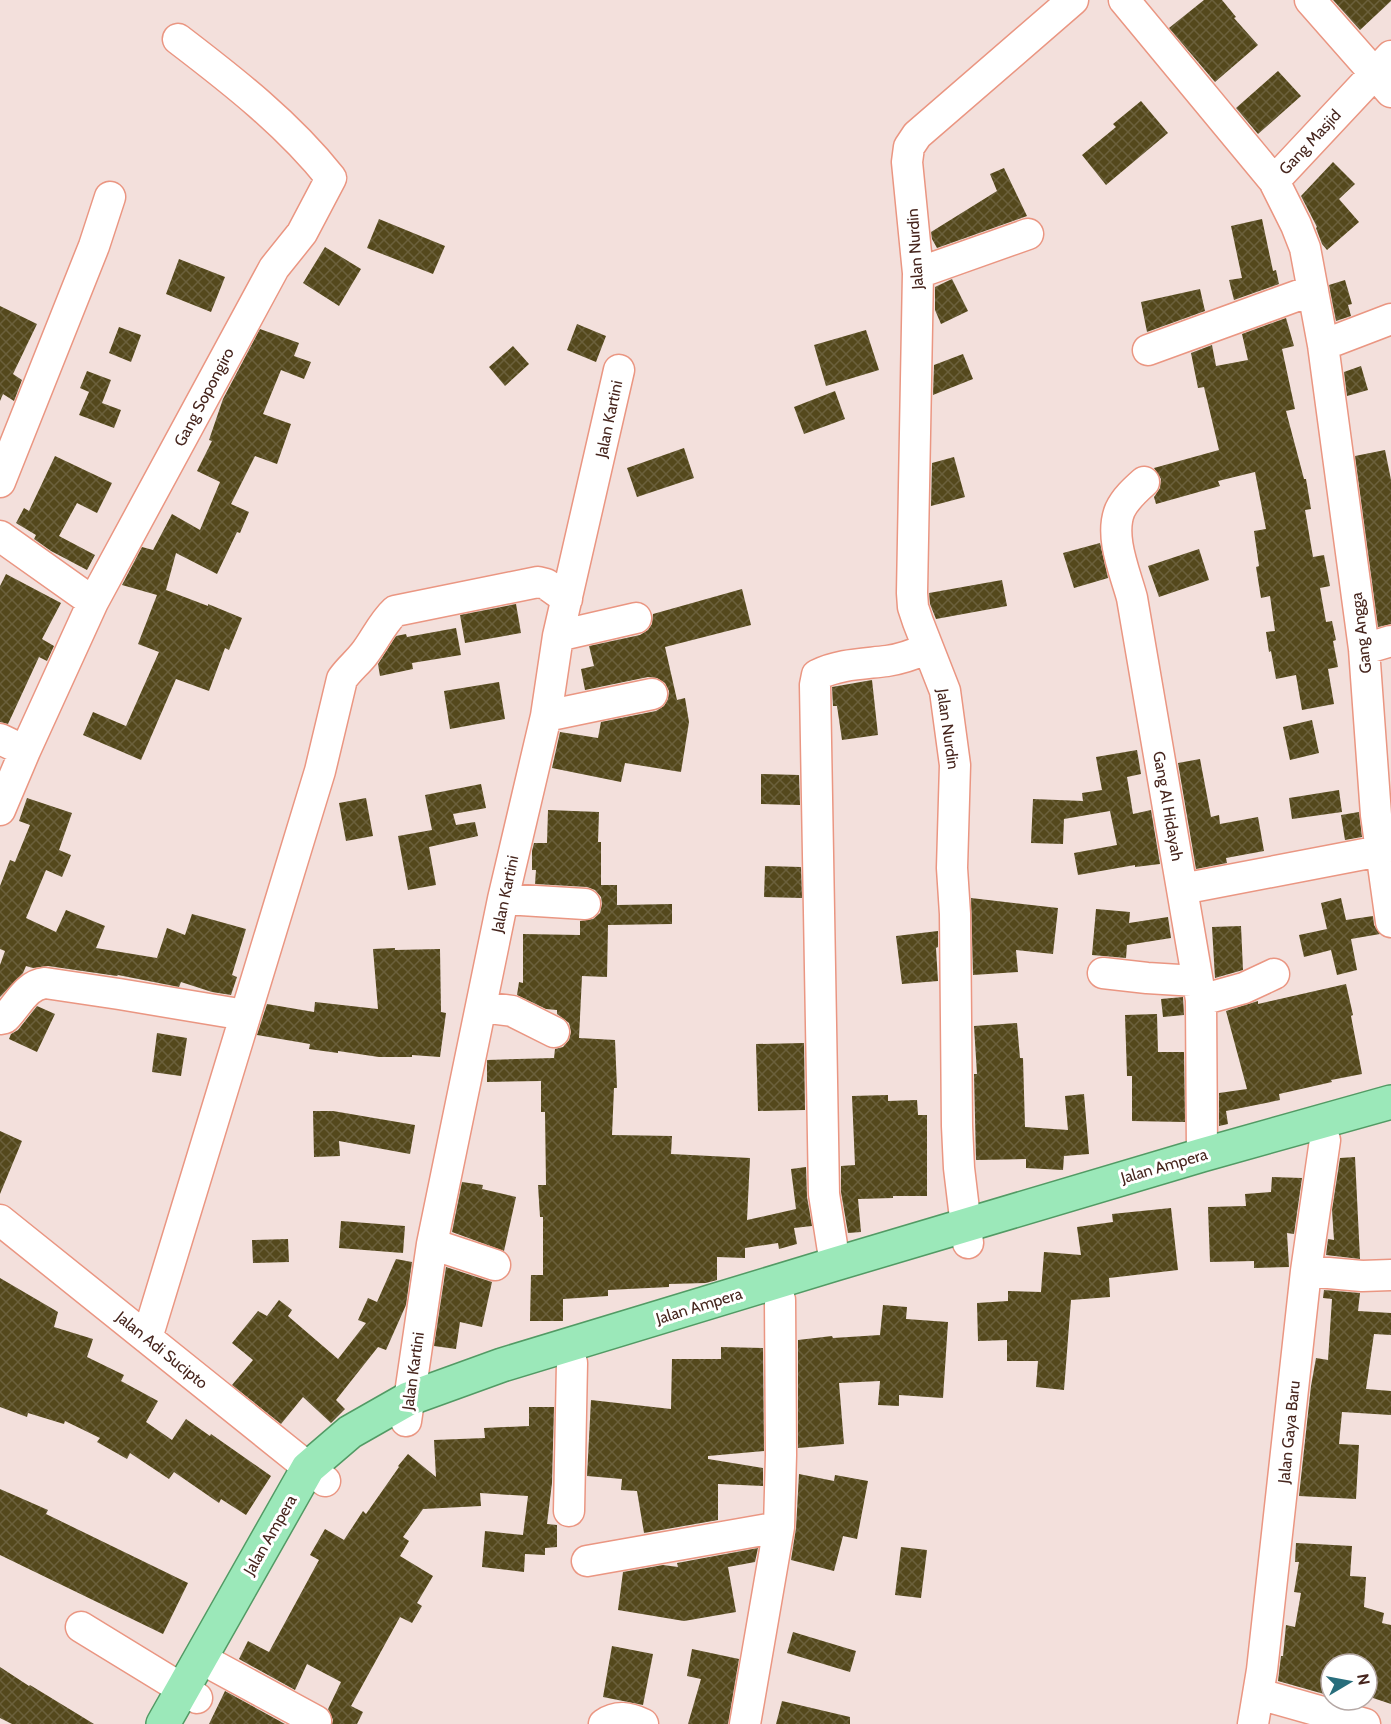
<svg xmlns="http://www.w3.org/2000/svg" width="1391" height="1724" viewBox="0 0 1391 1724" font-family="Cabin,sans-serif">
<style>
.building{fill:url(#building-cross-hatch)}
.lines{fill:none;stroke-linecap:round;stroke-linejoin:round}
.minor-casing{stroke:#ea9682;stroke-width:33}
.major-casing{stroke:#529a64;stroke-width:36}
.minor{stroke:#fff;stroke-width:30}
.major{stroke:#9be8b9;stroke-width:33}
.labels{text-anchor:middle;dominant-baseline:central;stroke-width:6;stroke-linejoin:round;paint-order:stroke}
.street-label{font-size:16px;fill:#46251d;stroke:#fff}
</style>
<defs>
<pattern id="building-cross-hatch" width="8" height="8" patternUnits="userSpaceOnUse" patternTransform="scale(1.5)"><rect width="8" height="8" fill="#54481c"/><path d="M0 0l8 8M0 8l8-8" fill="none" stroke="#6b603c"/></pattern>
</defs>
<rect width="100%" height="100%" fill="#f3e0dc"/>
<path class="building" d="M1204 0H1222L1236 17 1234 18 1258 45 1215 82 1169 28Z
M1333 0H1391V1L1360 30Z
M1278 71 1301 96 1258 134 1236 108Z
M1141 101 1168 133 1106 185 1082 155 1116 127 1113 124Z
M1333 162 1355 184 1339 199 1359 222 1327 250 1322 244 1316 228 1317 227 1301 196Z
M1004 168 1027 216 937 248 932 239 931 232 997 191 990 174Z
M379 219 445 246 433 274 367 248Z
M1262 219 1273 271 1276 270 1279 284 1234 300 1229 280 1242 278 1231 226Z
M325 247 361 269 339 306 303 283Z
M179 259 225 277 211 312 166 294Z
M952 279 968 311 941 324 935 310V287Z
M1345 280 1352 304 1348 305 1351 316 1336 321 1329 285Z
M1200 289 1205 311 1147 332 1141 302Z
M0 306 37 324 13 374 22 380 14 401 3 394 0 401Z
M1286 318 1294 346 1282 349 1295 409 1286 411 1304 479H1306L1311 509 1305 510 1313 557 1324 555 1330 586 1320 588 1326 622 1332 621 1336 640 1333 641 1338 667 1328 669 1334 704 1302 710 1296 675 1276 679 1271 651 1269 652 1266 632 1275 631 1270 596 1261 598 1256 567 1259 566 1254 531 1266 529 1255 472 1218 481 1220 486 1156 504 1154 497 1160 488 1161 479 1154 468 1219 450 1204 387 1198 388 1191 353 1212 345 1216 366 1248 360 1242 334Z
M577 324 606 336 596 362 567 350Z
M119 327 141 335 131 362 109 353Z
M260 329 299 343 294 356 311 362 304 379 281 370 263 414 291 424 277 464 255 456 231 504 249 512 240 533 237 532 217 574 176 553 166 590 208 606V604L242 618 229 650 225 648 209 691 176 679 141 760 83 735 93 712 126 726 159 652 138 644 157 595 122 585 142 547 153 550 172 514 200 530 220 482 197 471 212 441 209 440 223 399Z
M866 330 879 370 826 386 814 345Z
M513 346 529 364 505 386 489 367Z
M963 354 973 379 933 395 934 365Z
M1361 366 1368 390 1347 396 1344 372Z
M87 371 111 380 102 403 121 410 114 428 79 415 89 392 80 388Z
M835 391 845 419 804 434 794 407Z
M684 448 694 478 637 497 627 468Z
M1385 450 1391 480V624L1378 627 1355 456Z
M55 456 112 483 97 513 77 503 59 536 95 555 87 570 51 551 34 539 36 535 16 523 24 508 29 511Z
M954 457 965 497 931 506 932 463Z
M1100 543 1108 578 1074 588 1063 553Z
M1199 549 1209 580 1159 597 1148 566Z
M6 574 61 603 42 639 54 646 47 661 39 657 8 724 0 722V586Z
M1002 580 1007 606 936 619 930 604 929 593Z
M742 589 751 625 665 647 677 700 685 698 689 722 681 772 625 763 621 782 552 768 560 732 598 738 601 722 656 711 664 706 668 699 669 691 665 683 657 678 648 677 585 690 581 669 594 666 589 646 640 635 648 630 652 624 653 614Z
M516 604 521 633 465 643 460 615Z
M456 628 461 655 412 663 413 669 380 676 378 664 396 636 406 634 407 637Z
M872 680 878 735 842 740 837 706H833L832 687Z
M499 682 505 719 450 729 444 691Z
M1312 720 1319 753 1290 760 1283 727Z
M1137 750 1141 774 1127 777 1133 814 1151 810 1160 864 1135 867V865L1078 875 1074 853 1117 845 1110 811 1064 819 1063 844 1031 843 1033 799 1083 801 1082 793 1102 790 1096 757Z
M1200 759 1211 817 1219 815 1220 824 1258 817 1264 851 1226 858 1227 863 1196 869 1178 763Z
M761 774 799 775 800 805 761 804Z
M481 784 486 808 453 814 456 825 475 822 478 836 429 847 436 885 408 890 398 836 432 830 425 795Z
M1339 790 1342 812 1292 819 1289 798Z
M27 798 72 813 59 850 71 855 62 877 46 870 26 918 56 932 66 910 105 926 96 948 157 958 167 928 185 935 192 914 246 929 232 975 237 977 231 995 212 992 181 982 179 987 118 975 117 976 48 966 33 968 26 966 23 973 0 997V965L5 951 0 949V886L10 860 15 862 30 825 19 821Z
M366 798 373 836 346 841 339 803Z
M548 810 599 812 598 842H601V885H617V905L672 904V924L608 925 607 977 582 976 579 1038 615 1040 617 1088H614L612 1135 672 1136 671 1154 750 1158 747 1220 796 1209 791 1169 806 1167 807 1197 812 1226 794 1228 797 1244 779 1249 778 1243 745 1248V1258L717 1257V1280L706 1283 669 1284V1287L608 1290V1296L563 1299V1321H530L531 1275H543V1217H540L538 1185H546L545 1112H541V1081L487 1082V1060L554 1058 555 1049 563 1047 569 1040 571 1032 569 1023 557 1014V1010L546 1009 517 995 519 982 523 983V934L580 935V921L593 919 600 913 602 904 601 897 595 890 587 887 535 884 536 870H532V851L534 843H547Z
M1359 812 1362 837 1345 840 1341 815Z
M765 866 801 867 802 898 764 897Z
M971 898 1058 908 1053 954 1016 950 1018 972 973 975Z
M1341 898 1346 920 1373 916 1374 925 1380 934 1351 939 1357 970 1337 975 1331 950 1304 957 1299 935 1327 929 1321 903Z
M1096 909 1130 912 1129 923 1168 917 1171 938 1127 945 1126 958 1092 955Z
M1241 926 1243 970 1215 978 1212 927Z
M938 931V947L936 948 938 981 902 984 896 936Z
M395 948V950L440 949 441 1012 446 1013 440 1057 412 1055V1057H379L338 1051V1053L309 1049 310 1044 257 1035 267 1004 314 1012 315 1002 378 1009 373 949Z
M1346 984 1353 1015 1351 1016 1362 1074 1331 1080 1332 1082 1279 1094 1280 1100 1226 1111 1228 1124 1219 1126V1093L1247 1089 1226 1011 1258 1001V1004Z
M1183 997 1184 1015 1163 1017 1161 999Z
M37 1006 55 1014 37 1052 9 1039 11 1034 18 1030Z
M1157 1014 1158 1052H1184L1185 1122 1132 1121V1076H1127L1125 1015Z
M1017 1023 1020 1058H1023L1025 1127 1068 1130 1065 1096 1084 1094 1089 1154 1064 1156 1063 1170 1026 1168V1159L976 1160 974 1074H977L974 1026Z
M157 1033 187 1038 181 1076 152 1072Z
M804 1043 805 1110 758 1111 756 1044Z
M888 1095V1101L917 1100 918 1115H927V1196H893V1198L858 1199 861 1232 848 1233 841 1192V1166L855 1165 852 1096Z
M313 1111H333L415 1125 410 1154 339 1141 340 1156 314 1157Z
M0 1131 22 1141 0 1194Z
M1355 1157 1360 1259 1326 1255 1328 1239 1334 1240 1332 1210 1340 1158Z
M1272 1177 1302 1178 1294 1234 1287 1233 1289 1267 1254 1268V1261L1210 1262 1208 1207 1246 1206 1245 1194 1271 1192Z
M462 1182 483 1185 482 1189 516 1197 504 1251 452 1232Z
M1171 1208 1178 1270 1109 1278 1110 1297 1071 1300 1064 1390 1036 1387 1038 1361H1007V1340L978 1341 977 1303 1008 1301V1291L1041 1292 1044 1252 1081 1255 1077 1227 1113 1222 1112 1214Z
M341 1221 405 1226 403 1253 339 1248Z
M288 1239 289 1262 253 1263 252 1240Z
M396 1259 412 1262 406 1305 386 1350 378 1347 336 1400 345 1409 331 1423 303 1397 281 1424 232 1385 253 1360 232 1343 258 1311 267 1316 279 1300 292 1310 288 1316 338 1359 366 1323 358 1320 368 1298 377 1302Z
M446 1267 492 1282 482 1327 460 1322 456 1349 434 1346Z
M0 1278 58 1312 54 1327 93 1339 87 1357 124 1375 121 1381 158 1401 146 1422 172 1440 186 1419 210 1436 211 1434 271 1476 246 1515 221 1499 219 1503 174 1472 169 1479 130 1453 127 1459 97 1442 100 1438 65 1421 64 1424 28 1413 27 1417 0 1407Z
M1324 1290 1360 1293 1358 1311 1391 1313V1335L1374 1334 1366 1389 1391 1391V1415L1342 1412 1339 1444 1359 1445 1356 1499 1299 1496 1311 1386 1316 1358 1328 1360 1332 1299 1323 1298Z
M883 1305 907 1307 906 1319 948 1322 943 1398 899 1395V1406L878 1405 880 1381 839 1383 844 1444 798 1448V1340L832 1336 833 1338 880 1335Z
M721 1347 763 1348 764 1451 708 1456V1459L763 1468V1486L718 1484V1520L644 1533 637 1491 621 1490 622 1479 587 1476 591 1400 671 1409 672 1359H721Z
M529 1407H554L552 1483 547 1524 557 1525V1547L545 1548V1555L525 1554 524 1572 482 1567 485 1531 523 1535 528 1496 480 1493 481 1506 423 1509 403 1537 409 1541 400 1556 433 1576 417 1603 422 1606 412 1623 400 1617 351 1706 363 1712 357 1724H332L333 1720 328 1709 341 1682 307 1664 295 1690 239 1659 248 1641 269 1652 319 1560 310 1555 325 1529 344 1540 363 1511 366 1514 399 1467 398 1466 408 1454 436 1477 434 1440 485 1438 484 1428 529 1426Z
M799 1474 834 1481 835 1475 868 1481 857 1539 843 1536 834 1571 791 1560 796 1528Z
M0 1489 48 1510 46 1514 188 1583 163 1634 0 1555Z
M1296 1543 1352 1546 1350 1576 1366 1577 1364 1607 1384 1613 1382 1623 1391 1625V1704L1367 1696V1664H1331V1696L1278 1681 1281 1656H1283L1286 1625 1295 1627 1301 1593 1294 1592 1299 1562H1295Z
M901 1547 927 1550 921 1598 895 1595Z
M758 1548 755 1562 728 1567 736 1612 684 1621 618 1610 623 1572 663 1565 678 1567 677 1563Z
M793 1632 856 1651 850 1672 787 1653Z
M612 1646 653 1654 643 1705 603 1697Z
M692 1649 739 1659 728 1724H688L701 1679 687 1676Z
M0 1667 29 1686 30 1685 94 1724H12L0 1718Z
M225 1691 285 1724H209Z
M782 1701 850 1717V1724H776Z"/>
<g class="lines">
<g class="minor-casing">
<path id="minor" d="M1124 0 1274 181 1296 225 1305 248 1323 345 1364 649 1376 815 1391 922
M1310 0 1391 92
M1274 181 1391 56
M918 273 1028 234
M1323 345 1391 319
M1148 350 1313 290
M0 482 94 246 110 197
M1144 482C1135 490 1125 499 1120 510 1109 536 1125 572 1132 598L1201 1000 1202 1155
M0 536 93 602
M558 636 636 618
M1364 649 1391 641
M546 716 652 694
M0 739 25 751
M0 810 25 751 93 602 274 268 302 233 331 178C288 124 233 81 178 39
M1182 889 1380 851
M503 899 585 904
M1103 973 1147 978 1196 981
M1201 1000 1244 988 1274 974
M481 1007 512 1011 554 1032
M0 1019 5 1018C18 1005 26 985 45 983L119 994 245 1015
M0 1220 325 1481
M968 1243 959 1168 957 1126 955 914 952 868 955 765 945 691 918 622 913 607 912 593 918 273 907 162 909 147 917 135 1073 0
M432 1244 495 1265
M835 1264 824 1194 815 685 817 675C839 664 863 664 887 661 901 659 915 654 928 648
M1306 1271 1362 1276 1391 1275
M147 1338 320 771 342 679C349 669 357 663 364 654 375 640 382 623 395 611L538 582 546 584 567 599
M406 1421 432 1244 503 899 546 716 558 636 619 370
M569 1511 572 1363
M587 1561 779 1527
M81 1627 197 1698
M200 1658 316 1721
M1259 1694 1365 1724
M604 1724C617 1715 629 1717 643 1724
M745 1724 779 1527 781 1455 780 1300
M1253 1724 1262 1670 1306 1271 1325 1140"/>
</g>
<g class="major-casing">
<path id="major" d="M163 1724 308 1468 350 1432 408 1399 502 1365 835 1264 1202 1155 1391 1102"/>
</g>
<use href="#minor" class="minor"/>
<use href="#major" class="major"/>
</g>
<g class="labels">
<g class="street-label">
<text transform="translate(1310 142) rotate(-47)">Gang Masjid</text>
<text transform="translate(915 249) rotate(-94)">Jalan Nurdin</text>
<text transform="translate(204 397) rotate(-62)">Gang Sopongiro</text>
<text transform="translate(609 419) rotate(-78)">Jalan Kartini</text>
<text transform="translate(1361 633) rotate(-97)">Gang Angga</text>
<text transform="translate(948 729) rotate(82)">Jalan Nurdin</text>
<text transform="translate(1168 806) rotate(80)">Gang Al Hidayah</text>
<text transform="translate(505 894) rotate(-78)">Jalan Kartini</text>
<text transform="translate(1164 1166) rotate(-16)">Jalan Ampera</text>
<text transform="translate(699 1306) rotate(-17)">Jalan Ampera</text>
<text transform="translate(162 1350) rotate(39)">Jalan Adi Sucipto</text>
<text transform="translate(413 1371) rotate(-82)">Jalan Kartini</text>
<text transform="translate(1289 1432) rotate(-84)">Jalan Gaya Baru</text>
<text transform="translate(270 1535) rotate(-60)">Jalan Ampera</text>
</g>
</g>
<g transform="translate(1349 1682) rotate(80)"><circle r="28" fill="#ffffff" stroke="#b5a8a5" stroke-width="1.5"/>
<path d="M0-4.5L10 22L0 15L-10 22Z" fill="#286e7c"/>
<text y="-9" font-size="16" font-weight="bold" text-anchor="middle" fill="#46251d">N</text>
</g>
</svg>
